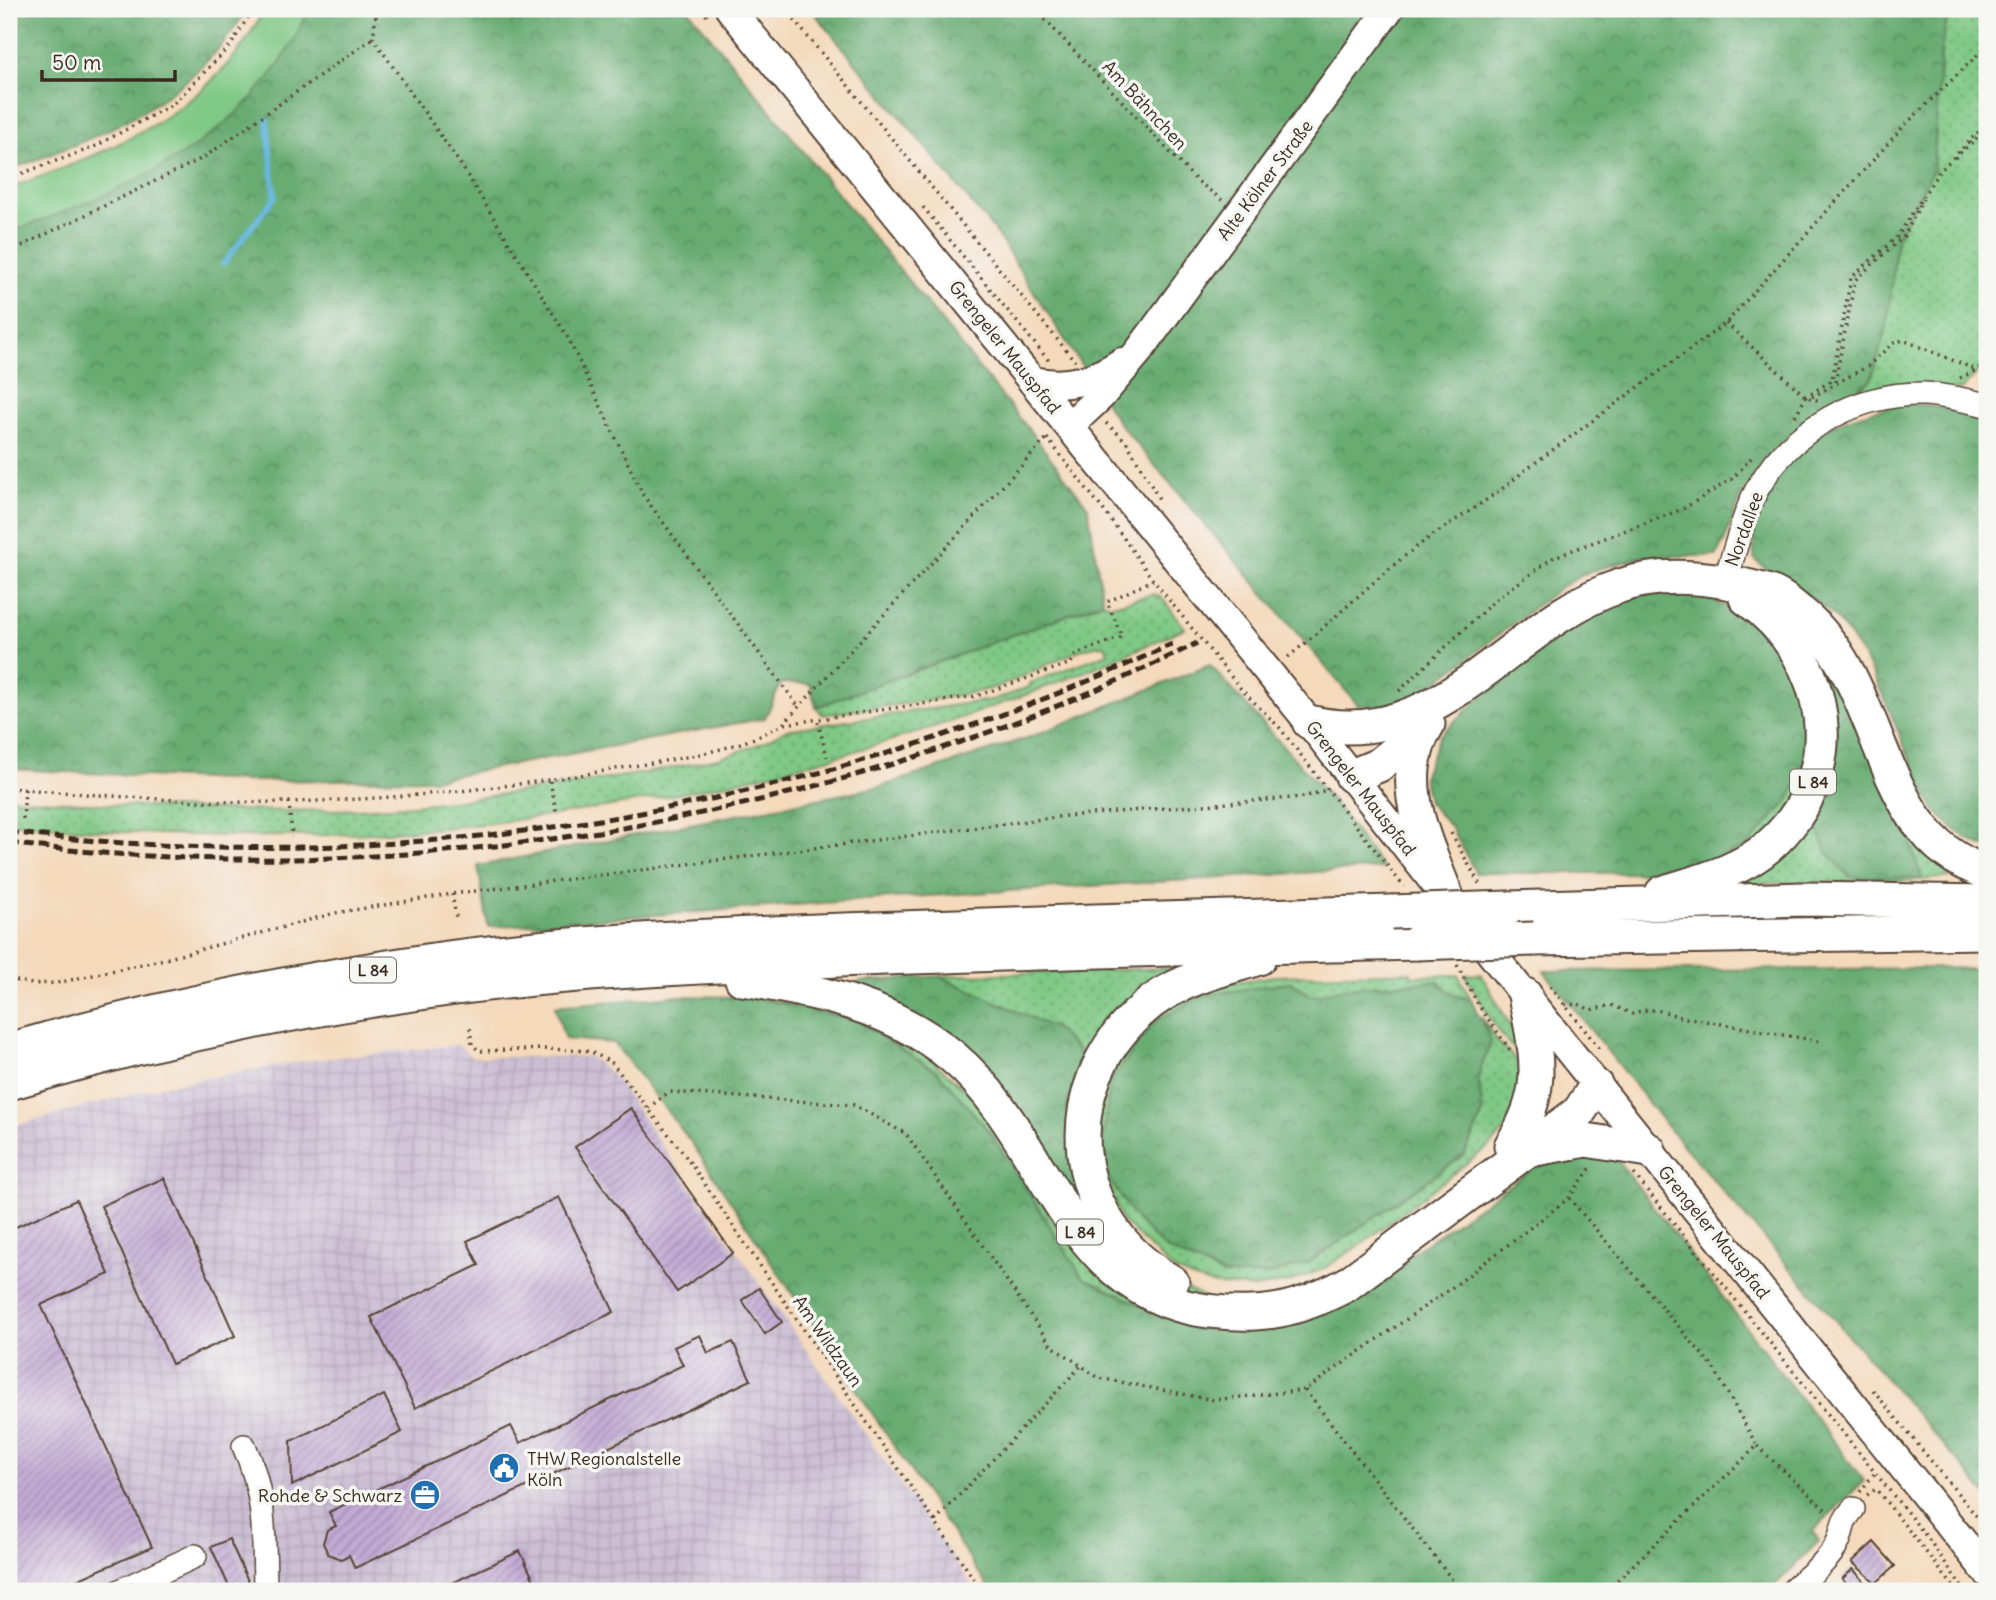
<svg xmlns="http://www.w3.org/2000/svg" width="1996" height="1600" viewBox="0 0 1996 1600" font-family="Delius,sans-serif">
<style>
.industrial{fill:url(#industrial-grid)}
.grass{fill:url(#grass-dots);stroke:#5d7952;stroke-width:2}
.forest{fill:url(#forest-crowns);stroke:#516b48;stroke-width:2}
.garden{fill:#7fc885;stroke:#5d7952;stroke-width:2}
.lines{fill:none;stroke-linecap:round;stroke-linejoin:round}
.stream{stroke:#68b9e3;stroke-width:5}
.building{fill:url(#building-hatch)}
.minor-casing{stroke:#574436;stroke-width:26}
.major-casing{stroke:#574436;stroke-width:32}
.highway-casing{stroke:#574436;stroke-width:37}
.path{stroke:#574436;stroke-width:3.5;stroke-dasharray:2 5;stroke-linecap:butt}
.minor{stroke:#fff;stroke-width:23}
.major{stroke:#fff;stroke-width:28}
.highway{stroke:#fff;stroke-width:33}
.rail{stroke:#3b2a1e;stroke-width:5;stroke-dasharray:10 5;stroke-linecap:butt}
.highway-bridge-casing{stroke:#574436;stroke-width:37;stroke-linecap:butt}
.highway-bridge{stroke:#fff;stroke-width:33}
.labels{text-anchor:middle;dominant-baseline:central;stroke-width:7;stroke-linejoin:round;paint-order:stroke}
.shield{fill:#f6f6f2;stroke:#73675e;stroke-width:2}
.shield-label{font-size:16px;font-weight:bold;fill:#3b2a1e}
.street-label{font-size:18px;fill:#3b2a1e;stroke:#f6f6f2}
.poi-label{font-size:18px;fill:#3b2a1e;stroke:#f6f6f2;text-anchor:start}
</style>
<defs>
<pattern id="industrial-grid" width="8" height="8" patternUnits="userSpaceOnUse" patternTransform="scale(1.75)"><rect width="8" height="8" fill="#ccbfd4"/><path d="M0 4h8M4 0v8" fill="none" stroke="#b0a4b6"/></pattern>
<pattern id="grass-dots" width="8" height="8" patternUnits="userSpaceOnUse" patternTransform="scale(1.75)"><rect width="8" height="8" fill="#7fc885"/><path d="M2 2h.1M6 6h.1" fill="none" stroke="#69a36c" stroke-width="1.8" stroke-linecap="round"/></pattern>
<pattern id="forest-crowns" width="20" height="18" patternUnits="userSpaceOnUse" patternTransform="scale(1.75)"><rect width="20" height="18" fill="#67ac72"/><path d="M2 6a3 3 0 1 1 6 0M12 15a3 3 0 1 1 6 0" fill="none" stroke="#568c5d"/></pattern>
<pattern id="building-hatch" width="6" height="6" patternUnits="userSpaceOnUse" patternTransform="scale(1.75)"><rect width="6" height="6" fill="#c2abd5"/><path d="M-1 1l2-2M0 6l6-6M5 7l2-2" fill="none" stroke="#9f8bac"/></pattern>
</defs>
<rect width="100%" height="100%" fill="#f6f6f2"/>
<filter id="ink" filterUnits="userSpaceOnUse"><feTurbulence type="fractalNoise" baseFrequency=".0143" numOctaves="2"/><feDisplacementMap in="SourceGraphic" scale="14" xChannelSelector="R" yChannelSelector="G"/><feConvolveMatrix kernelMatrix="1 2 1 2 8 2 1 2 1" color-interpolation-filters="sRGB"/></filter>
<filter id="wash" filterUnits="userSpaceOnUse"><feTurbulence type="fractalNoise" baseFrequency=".00686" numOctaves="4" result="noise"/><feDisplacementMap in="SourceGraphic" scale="28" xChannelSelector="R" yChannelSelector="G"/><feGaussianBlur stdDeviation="1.57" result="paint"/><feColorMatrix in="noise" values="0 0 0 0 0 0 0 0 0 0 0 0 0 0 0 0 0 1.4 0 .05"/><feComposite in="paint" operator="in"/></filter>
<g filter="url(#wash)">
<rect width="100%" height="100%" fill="#f4d9bb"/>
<path class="industrial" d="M459 1045 471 1057H590L612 1074 976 1591H9V1127L166 1085 311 1060Z"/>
<path class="grass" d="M1949 9H1987V363L1961 390 1890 388 1851 395 1871 380 1887 325 1897 237 1933 170 1941 49Z
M1154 594 1162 598 1185 628C819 798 410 869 9 822V798C115 805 221 813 327 810 421 808 514 793 607 779 658 771 742 759 785 730L998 699 1031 686 1030 683 1108 653 1105 645C1073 645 1025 681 989 689 935 702 878 706 823 715L816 707 1103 602 1112 605Z
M1793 613 1961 876 1911 881 1721 884Z
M1201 967 1160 988 1076 1124 1066 1110 1082 1055 1056 1029 939 976Z
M1411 972 1412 976 1458 975 1471 999 1453 995 1312 996 1291 982 1166 1249 1224 1275 1308 1263 1464 1155 1483 1113 1478 1076 1491 1042 1482 1017 1497 1041 1527 1071 1507 1128 1492 1144 1361 1244 1323 1269 1289 1282 1255 1288 1216 1285 1197 1280 1175 1271 1122 1221 1096 1154 1101 1094 1130 1041 1178 1001 1222 984 1275 976Z
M1481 974 1518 1040 1524 1060 1499 1033 1465 975Z
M754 997 809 1005 863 1019 915 1045 978 1101 1061 1232 1267 1326 1231 1330 1199 1328 1164 1316 1083 1278 991 1134 937 1071 890 1043 862 1022Z"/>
<path class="forest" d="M9 9H247C192 102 105 135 9 170Z
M308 9H688L1027 427 1088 507 1103 602 816 707 810 684 781 683 765 718 434 779 245 781 9 769V232C141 180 244 148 308 9Z
M811 9H1949L1941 49 1933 170 1897 237 1887 325 1871 380 1851 395 1805 421 1767 456 1741 496 1724 542 1716 556H1648L1590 571 1562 586 1437 682 1397 708 1358 705 1118 422 994 230Z
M1906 403 1987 414V848C1965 840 1949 826 1933 808 1899 747 1885 677 1839 622 1816 595 1778 584 1754 558 1754 548 1752 536 1754 526 1764 485 1796 445 1833 425 1855 414 1882 409 1906 403Z
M1673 593 1699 595 1749 616 1795 668 1808 734 1802 772 1790 799 1746 847 1685 870 1649 873H1476L1450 826 1428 802 1423 777 1440 735 1481 697 1560 635 1587 618 1640 594Z
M1822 654 1914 834 1911 846 1922 878 1849 877 1827 852 1818 829 1833 780 1836 737 1818 662Z
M1210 665 1331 799 1383 868 878 899 488 927 478 866 883 786 1030 737Z
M1956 968 1987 971V1495L1670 1130 1544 971Z
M939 976 1056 1029 1082 1055 1066 1110 1076 1124 1080 1198 1072 1202 1020 1122 857 990 858 982Z
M1438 981 1453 995 1471 999 1491 1042 1478 1076 1483 1113 1464 1155 1308 1263 1267 1275H1224L1166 1249 1138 1222 1110 1181 1102 1144 1110 1083 1152 1024 1201 996 1291 982 1312 996 1345 988Z
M675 996 754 997 862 1022 890 1043 937 1071 966 1104 991 1134 1083 1278 1164 1316 1199 1328 1231 1330 1299 1322 1354 1294 1534 1168 1606 1145 1864 1481 1813 1531 1819 1541 1769 1591H991L691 1142 614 1043 565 1039 555 1006Z"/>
<path class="garden" d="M264 9H308C258 137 129 190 9 232V188C108 153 216 111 264 9Z"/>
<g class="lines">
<path class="stream" d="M223 264 275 197 267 120"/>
</g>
<g id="blocks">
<path class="building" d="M631 1108 733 1253 677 1292 575 1147Z
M164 1178 235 1336 172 1364 101 1206Z
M559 1197 614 1312 415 1408 371 1317 479 1265 467 1241Z
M76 1200 109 1274 41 1305 152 1547 52 1591H9V1230Z
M759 1288 782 1322 765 1334 742 1300Z
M700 1335 708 1353 733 1342 751 1380 355 1568 349 1555 341 1559 328 1554 323 1543 327 1530 336 1526 329 1512 511 1426 520 1443 683 1365 674 1347Z
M384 1395 402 1432 292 1486 291 1441Z
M229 1539 249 1583 231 1591 211 1547Z
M1874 1542 1895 1566 1876 1583 1852 1562Z
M520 1551 539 1591H435Z
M1853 1569 1869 1587 1872 1585 1878 1591H1853L1842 1579Z"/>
</g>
</g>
<g filter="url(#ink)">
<use href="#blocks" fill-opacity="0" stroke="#574436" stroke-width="2"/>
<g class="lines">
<g class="minor-casing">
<path id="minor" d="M1724 582C1735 554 1744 510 1759 486 1792 429 1858 393 1924 394 1945 395 1967 401 1987 405
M244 1446C266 1494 264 1539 265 1591
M120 1591 195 1556
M1792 1591C1806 1578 1825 1564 1835 1548 1845 1532 1838 1526 1853 1509"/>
</g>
<g class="major-casing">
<path id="major" d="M730 9 1309 722 1434 882
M1032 381C1066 388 1094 381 1122 362
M1069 426 1101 396 1139 351 1389 9
M1470 927 1987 1572"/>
</g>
<g class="highway-casing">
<path id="highway" d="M1309 722C1439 755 1511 621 1620 586 1666 570 1719 578 1766 591 1779 594 1791 605 1801 613 1889 684 1872 838 1987 872
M1428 724C1392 781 1427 843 1448 900
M1352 776 1379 765 1423 729
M1662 893C1699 881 1739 872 1769 846 1852 773 1830 657 1746 598
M1509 908 1803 899 1987 902
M1534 939 1987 932
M742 979C819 991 892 1006 953 1057 1048 1136 1065 1293 1208 1311 1263 1318 1298 1310 1346 1285L1579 1112 1596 1086
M9 1050C148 1009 290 981 433 960 560 942 689 937 817 931 1008 923 1200 918 1391 912
M9 1083C148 1041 290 1011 434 991 560 973 690 967 817 961 1017 952 1217 948 1416 943
M1511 1146C1547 1090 1537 1057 1525 995
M1535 1149 1586 1140 1649 1150
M1172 1282C1067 1224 1052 1088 1143 1009 1175 980 1219 971 1259 958"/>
</g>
<path class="path" d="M377 9 373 38 461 165 568 338 643 495 798 706
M701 9 709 18
M785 9 1075 361
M1035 9 1196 180 1222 200
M1955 158 1987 128
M9 178 92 148 173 104 231 45 253 9
M923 207 1049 361
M9 252 203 158 373 38
M1726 323 1806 397 1820 401
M1960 378 1977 370 1987 360
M1835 382 1855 280 1904 236 1923 199
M1812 397 1868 366 1893 343 1903 340 1977 370
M1795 416 1806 397 1832 380 1851 278 1897 237 1938 173 1987 123
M1106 423 1126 441 1159 499
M1047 438 1108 516 1153 580 1241 689 1279 727 1404 887
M1288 657C1330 624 1368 585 1410 552 1447 523 1489 502 1524 471L1726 323 1902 128 1987 46
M1399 691 1496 599 1554 557 1683 509 1732 479 1752 457
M818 722 827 757
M785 724 976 696 1071 663 1076 654 1122 637 1107 602 1153 580
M550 781 557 815
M9 788C101 795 196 804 289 802 401 799 511 788 621 768 674 759 736 752 783 724L1047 438
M289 802 292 837
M23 819 25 789
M1451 833 1480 885
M452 894 456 917
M1457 965 1479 1006 1510 1050
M9 979 32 984 57 983 169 958 335 913 452 894 1066 816 1304 797 1329 789
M1550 986 1599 1048
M1565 1005 1578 1004 1591 1010 1612 1005 1632 1014C1649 1007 1660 1010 1677 1016 1686 1020 1695 1017 1705 1021L1818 1041
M470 1028 472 1044 479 1051 550 1049 590 1051 612 1063 684 1154 982 1591
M648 1108 669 1092 854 1105 906 1134 1051 1345 1099 1378 1214 1400 1305 1390 1457 1284 1569 1198 1592 1166
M1634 1174 1927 1537 1965 1591
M1569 1198 1713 1367 1757 1446 1606 1591
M1305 1390 1461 1591
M1873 1390 1987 1529
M1757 1446 1827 1511
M1860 1492 1874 1474
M1867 1495 1876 1489 1953 1586 1964 1590
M935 1521 1081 1366"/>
<use href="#minor" class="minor"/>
<use href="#major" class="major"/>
<use href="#highway" class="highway"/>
<path class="rail" d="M9 832C404 881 812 812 1172 644
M9 843C401 895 844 820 1197 643"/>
<g class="highway-bridge-casing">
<path id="highway-bridge" d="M1391 912 1509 908
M1416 943 1534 939"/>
</g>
<use href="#highway-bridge" class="highway-bridge"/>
</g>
</g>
<defs>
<g id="civic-disc" transform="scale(1.575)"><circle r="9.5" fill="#1f6fb2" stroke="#f6f6f2"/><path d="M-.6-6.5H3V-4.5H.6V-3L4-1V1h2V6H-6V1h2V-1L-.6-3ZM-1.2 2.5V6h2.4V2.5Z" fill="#fff"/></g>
<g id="office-disc" transform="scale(1.575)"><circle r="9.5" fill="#1f6fb2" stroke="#f6f6f2"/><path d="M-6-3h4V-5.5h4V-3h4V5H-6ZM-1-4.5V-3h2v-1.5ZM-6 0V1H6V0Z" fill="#fff"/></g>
</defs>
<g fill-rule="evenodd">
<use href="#civic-disc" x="504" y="1468"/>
<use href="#office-disc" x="425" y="1495"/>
</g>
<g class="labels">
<g class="shield">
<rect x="1790" y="769.5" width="46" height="25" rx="5"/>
<rect x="350" y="957.5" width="46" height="25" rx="5"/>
<rect x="1057" y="1219.5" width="46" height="25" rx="5"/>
</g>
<g class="shield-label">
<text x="1813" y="782">L 84</text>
<text x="373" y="970">L 84</text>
<text x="1080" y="1232">L 84</text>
</g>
<g class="street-label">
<text transform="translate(1145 105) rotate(47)">Am Bähnchen</text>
<text transform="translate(1265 180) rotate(-53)">Alte Kölner Straße</text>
<text transform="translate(1005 347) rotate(51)">Grengeler Mauspfad</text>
<text transform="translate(1744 529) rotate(-70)">Nordallee</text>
<text transform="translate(1361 788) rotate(52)">Grengeler Mauspfad</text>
<text transform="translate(1714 1232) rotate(51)">Grengeler Mauspfad</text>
<text transform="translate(828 1341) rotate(55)">Am Wildzaun</text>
</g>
<g class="poi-label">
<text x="527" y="1458">THW Regionalstelle<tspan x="527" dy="21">Köln</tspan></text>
<text x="402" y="1495" text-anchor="end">Rohde &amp; Schwarz</text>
</g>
</g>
<rect width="1996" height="1600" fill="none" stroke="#f6f6f2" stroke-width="35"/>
<path d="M42 70v10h133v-10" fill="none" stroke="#3b2a1e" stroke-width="3.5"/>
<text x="52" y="70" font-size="21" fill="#3b2a1e" stroke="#f6f6f2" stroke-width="5" paint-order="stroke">50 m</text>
</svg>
